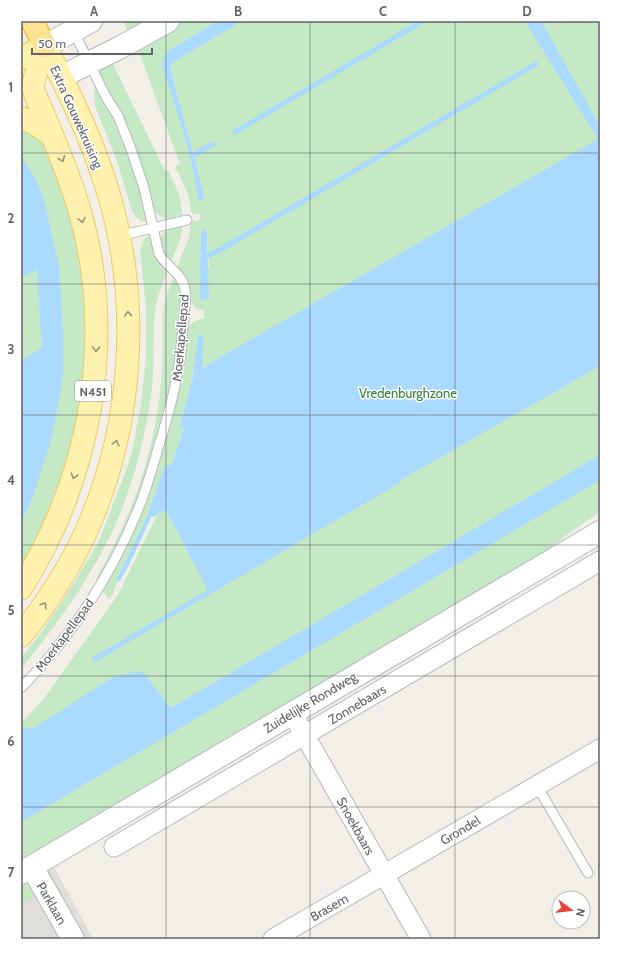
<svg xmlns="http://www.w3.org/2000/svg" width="621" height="960" viewBox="0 0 621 960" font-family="Cabin,sans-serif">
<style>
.industrial{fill:#e0deda}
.green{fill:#c5e8c5;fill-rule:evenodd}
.water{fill:#aadaff}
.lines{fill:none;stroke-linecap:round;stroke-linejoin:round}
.stream{stroke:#aadaff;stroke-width:5}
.service-casing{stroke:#b5b8bc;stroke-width:11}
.minor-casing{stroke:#b5b8bc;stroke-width:21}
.tertiary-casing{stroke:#b5b8bc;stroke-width:24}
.secondary-casing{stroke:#b6babf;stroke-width:24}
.primary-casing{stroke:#f2c960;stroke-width:24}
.motorway-casing{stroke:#f9ab00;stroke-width:24}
.service{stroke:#fff;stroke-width:9}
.minor{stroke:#fff;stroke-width:19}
.tertiary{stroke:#fff;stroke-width:22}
.secondary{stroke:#fff;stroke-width:22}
.primary{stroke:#fff2af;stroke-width:22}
.motorway{stroke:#fde293;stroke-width:22}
.oneway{stroke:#979581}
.grid{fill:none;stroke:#5f6368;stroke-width:1;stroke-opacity:0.55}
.labels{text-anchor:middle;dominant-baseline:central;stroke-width:3;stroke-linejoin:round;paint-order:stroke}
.shield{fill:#fff;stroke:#8f9295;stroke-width:1}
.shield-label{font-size:12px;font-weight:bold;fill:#5f6368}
.street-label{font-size:13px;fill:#5f6368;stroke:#fff}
.park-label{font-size:13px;fill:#348238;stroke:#fff}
.neatline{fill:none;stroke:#5f6368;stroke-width:1.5}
.grid-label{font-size:13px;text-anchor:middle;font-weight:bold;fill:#5f6368}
</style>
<rect width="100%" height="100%" fill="#f1efe8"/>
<path class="industrial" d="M47 854 93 939H21V867Z"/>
<path class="green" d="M129 21H159L130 36 124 23Z
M178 21H218L168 51C164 55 162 60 162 66 177 109 192 153 198 199L200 201H202V187L170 67 172 63 226 30V28L238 21H600V512L572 531 518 571 21 864V723L42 701 118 595 174 480 219 359 201 368 197 337C196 367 189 396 180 424L184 428 171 466 164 467 146 519 117 578 118 581 110 599 102 592 130 540 139 517 180 383 183 368 186 334 188 327 193 322 204 318V311L196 308 191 302 178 266 189 237 191 222 200 220 199 214 192 215 188 194 175 166 180 164 138 49 117 61 113 64 165 171 168 170 179 194 183 217C172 219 163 221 154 211L109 96 98 74 104 66ZM202 230H206L207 232 209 266 201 299V232Z
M95 84C102 96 110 107 115 119 130 152 140 187 148 222L141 221 138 219 132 211 117 161 95 106 94 91Z
M21 128 40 139 49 153 57 169 80 253 84 290 86 362 77 431 59 492 21 570Z
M183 224 180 240 171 262C155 241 157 231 183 224Z
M151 234 168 269C163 283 157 296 155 310 152 339 155 368 151 397 143 447 130 497 107 542 84 587 53 630 21 669V658L38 637 70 589 98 543 124 476 132 452 141 404 146 359V306L140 250 144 239Z
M174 276 180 287 181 300 177 351 168 401 146 474 133 511 113 555 99 580 96 579C130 519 152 462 160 393 162 375 163 356 163 338 163 326 162 313 165 302 167 293 171 284 174 276Z
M21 885 27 886 38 896 21 905Z"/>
<path class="water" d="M218 21H242L172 63 170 67 202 187 204 199 200 201 198 199C192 153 176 109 162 66 162 60 164 55 168 51Z
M525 21H541L600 126V366L208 590 166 510 151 518 128 567 120 581H118L117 578 146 519 164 467 167 464 171 466 184 428 181 427 180 424 192 381 198 335H202L204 337 202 368 598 139Z
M21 156 35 178 44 200 59 267 63 333V378L52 436 33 497 21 522V361L42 348 37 269 21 278Z
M202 230H206L207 232 209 297 206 300H202L200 297 201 232Z
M600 455V480L21 822V723L25 729 34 728 113 677 142 671 171 708Z"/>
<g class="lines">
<path class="stream" d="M235 132 423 21
M192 156 213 144
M205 257 220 250 536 64
M95 659 398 481"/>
<g class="service-casing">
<path id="service" d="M119 236 187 220
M21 688C70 638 110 577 137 512 146 491 152 470 158 448 170 411 180 374 182 336 183 321 187 305 185 290 183 274 167 267 159 254L144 188 130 146 118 116 106 97 73 30
M537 786 588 873"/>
</g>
<g class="minor-casing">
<path id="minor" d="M292 713 421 939
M114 847 600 561
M273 939 600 749"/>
</g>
<g class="tertiary-casing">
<path id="tertiary" d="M32 867 73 939"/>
</g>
<g class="secondary-casing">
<path id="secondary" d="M45 46 91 21
M61 77 121 47 168 21
M21 873 600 532"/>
</g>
<g class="primary-casing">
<path id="primary" d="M21 58 45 46
M21 118 34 123 52 135
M21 588C92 476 117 334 78 205 69 175 57 147 45 118 43 112 33 92 33 87 33 80 42 55 45 46
M21 636C49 600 74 562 91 520 132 423 139 310 113 209 98 152 73 98 45 46"/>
</g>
<g class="motorway-casing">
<path id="motorway" d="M32 21 45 46"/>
</g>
<use href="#service" class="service"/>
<use href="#minor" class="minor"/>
<use href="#tertiary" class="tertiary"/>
<use href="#secondary" class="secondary"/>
<use href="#primary" class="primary"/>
<use href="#motorway" class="motorway"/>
</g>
<defs><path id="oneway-chevron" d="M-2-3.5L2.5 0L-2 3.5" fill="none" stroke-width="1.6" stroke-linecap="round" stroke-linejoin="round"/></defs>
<g class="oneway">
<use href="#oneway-chevron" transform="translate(62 159) rotate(68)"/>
<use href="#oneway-chevron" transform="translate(82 220) rotate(76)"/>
<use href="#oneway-chevron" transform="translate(128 314) rotate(-92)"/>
<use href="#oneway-chevron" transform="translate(96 349) rotate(92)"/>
<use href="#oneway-chevron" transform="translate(116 443) rotate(-77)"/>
<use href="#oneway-chevron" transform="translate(74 476) rotate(107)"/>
<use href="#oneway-chevron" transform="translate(44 605) rotate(-55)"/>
</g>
<path class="grid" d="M166 21V939M310 21V939M455 21V939M21 153H600M21 284H600M21 415H600M21 545H600M21 676H600M21 807H600"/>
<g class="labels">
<rect class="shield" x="75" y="381" width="36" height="20" rx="3"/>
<g class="shield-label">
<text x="93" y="391">N451</text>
</g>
<g class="street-label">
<text transform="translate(77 117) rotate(66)">Extra Gouwekruising</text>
<text transform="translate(180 338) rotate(-85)">Moerkapellepad</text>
<text transform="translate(64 635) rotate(-53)">Moerkapellepad</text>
<text transform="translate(310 702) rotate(-31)">Zuidelijke Rondweg</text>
<text transform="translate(357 704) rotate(-31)">Zonnebaars</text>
<text transform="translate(356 826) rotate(61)">Snoekbaars</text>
<text transform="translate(460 830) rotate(-31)">Grondel</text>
<text transform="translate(52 903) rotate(60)">Parklaan</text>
<text transform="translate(329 907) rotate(-30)">Brasem</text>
</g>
<g class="park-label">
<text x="408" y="393">Vredenburghzone</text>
</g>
</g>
<rect width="621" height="960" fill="none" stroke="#ffffff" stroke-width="44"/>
<g transform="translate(571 910) rotate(105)"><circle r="19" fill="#ffffff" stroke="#bfc1c3"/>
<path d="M0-3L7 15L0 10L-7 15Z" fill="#ea4335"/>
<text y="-6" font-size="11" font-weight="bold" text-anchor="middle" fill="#5f6368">N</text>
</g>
<path d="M32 48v6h120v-6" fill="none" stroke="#5f6368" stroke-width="2"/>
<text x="38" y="48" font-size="12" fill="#5f6368" stroke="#ffffff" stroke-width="3" paint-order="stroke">50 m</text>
<rect x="22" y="22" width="577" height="916" class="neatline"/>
<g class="grid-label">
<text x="94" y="16">A</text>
<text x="238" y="16">B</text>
<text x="383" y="16">C</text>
<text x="527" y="16">D</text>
<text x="11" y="92">1</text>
<text x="11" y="223">2</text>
<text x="11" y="354">3</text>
<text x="11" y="485">4</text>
<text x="11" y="615">5</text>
<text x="11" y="746">6</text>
<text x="11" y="877">7</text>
</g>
</svg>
